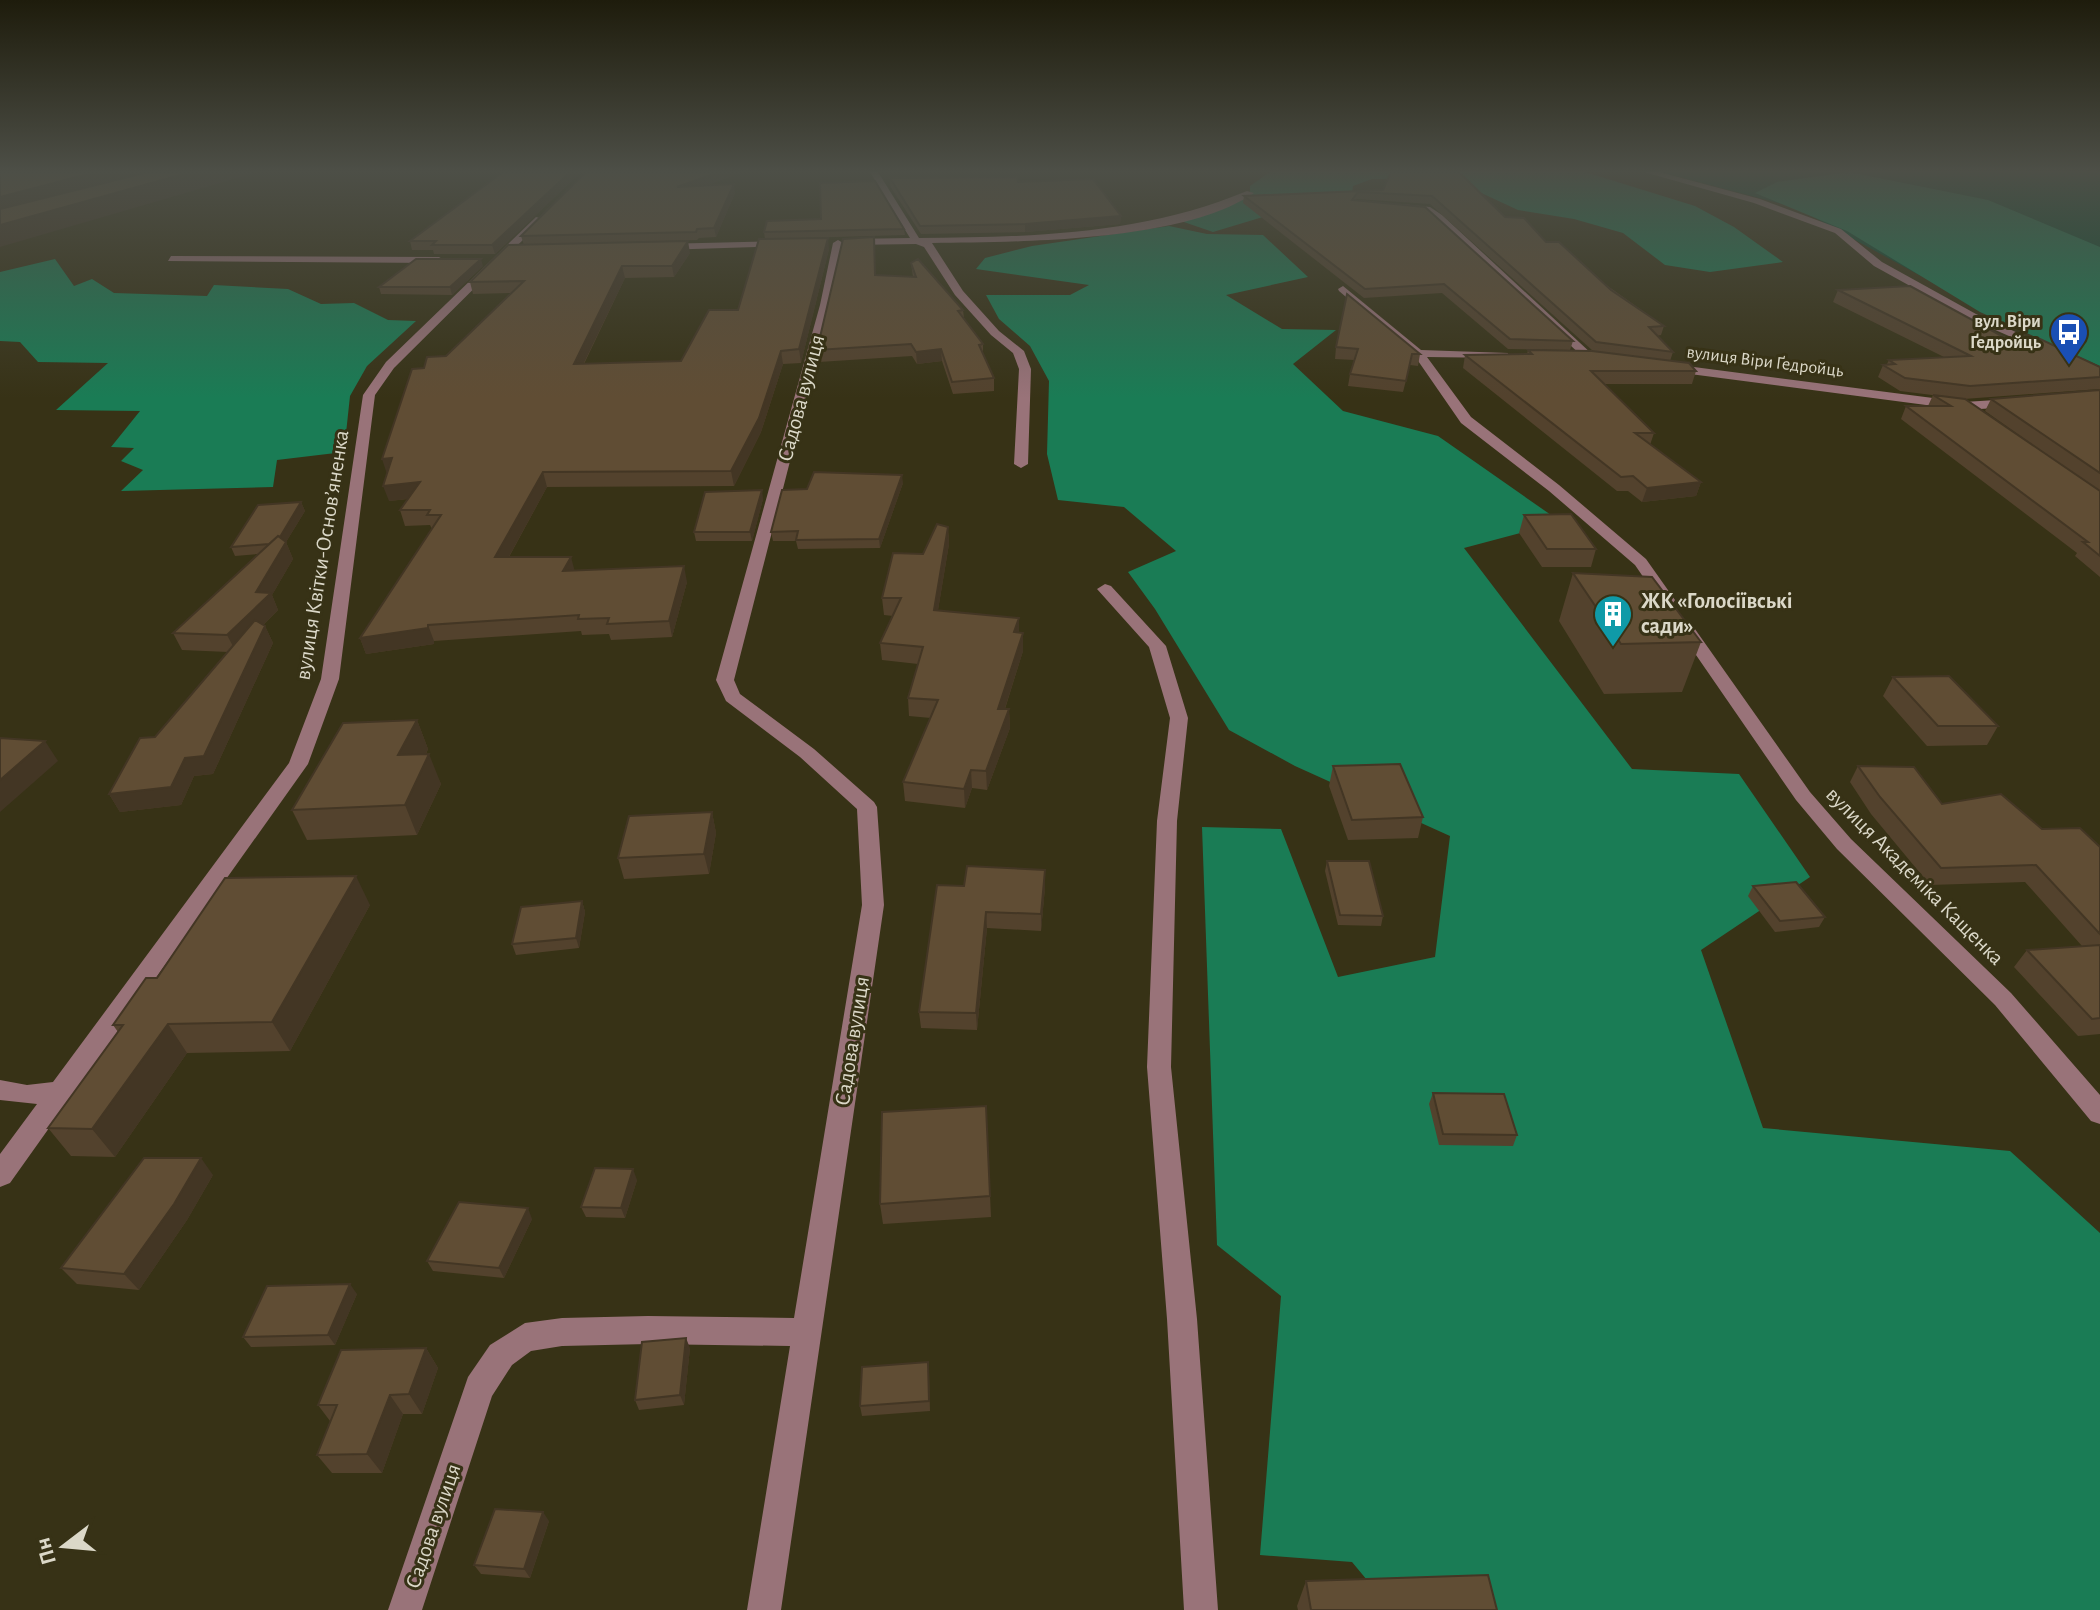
<svg xmlns="http://www.w3.org/2000/svg" width="2100" height="1610" viewBox="0 0 2100 1610" font-family="'Alegreya Sans',sans-serif">
<style>
.green{fill:#0a4d33}
.forest{fill:#1a7c55}
.lines{fill:none;stroke-linecap:round;stroke-linejoin:round}
.minor{fill:#997379;fill-rule:evenodd}
.wall{fill:#53422d}
.shaded-wall{fill:#433624}
.building{fill:#604d34;stroke:#433624;stroke-width:2}
.labels{text-anchor:middle;dominant-baseline:central;stroke-width:6;stroke-linejoin:round;paint-order:stroke}
.far-poi-label{font-size:18px;font-weight:bold;fill:#dbd8c8;stroke:#373216;text-anchor:end}
.far-street-label{font-size:18px;fill:#dbd8c8;stroke:#373216}
.street-label{font-size:22px;fill:#dbd8c8;stroke:#373216}
.poi-label{font-size:22px;font-weight:bold;fill:#dbd8c8;stroke:#373216;text-anchor:start}
</style>
<rect width="100%" height="100%" fill="#373216"/>
<path class="green" d="M1661 172H2100V344L1919 275 1797 208Z"/>
<path class="forest" d="M1270 172H1585L1695 206 1734 227 1783 262 1710 272 1665 265 1623 233 1574 219 1518 210 1449 178 1372 179 1353 186 1350 207 1273 214 1213 232 1178 220 1250 193V186Z
M1849 172 1988 200 2100 247V366L1980 312 1847 231 1755 193 1777 182Z
M1169 226 1207 234 1263 235 1308 277 1226 295 1282 329 1336 330 1293 364 1343 411 1438 436 1561 522 1464 548 1632 769 1739 774 1810 877 1701 950 1763 1128 2010 1151 2100 1233V1610H1392L1352 1562 1260 1555 1281 1296 1217 1245 1202 827 1281 829 1338 977 1435 957 1450 836 1295 766 1229 730 1155 609 1128 572 1176 551 1124 507 1058 500 1047 454 1049 381 1030 346 999 319 986 295H1070L1089 285 976 269 985 258 1032 246Z
M55 259 74 286 92 279 114 293 207 296 214 285 288 289 321 304 354 303 388 320 416 321 367 366 350 396 344 452 277 460 273 487 121 491 143 470 121 461 134 448 111 447 140 411 56 410 108 363 38 362 20 342 0 341V272Z"/>
<g class="lines">
<path class="minor" d="M870 172H878L919 238C1031 237 1142 235 1247 191L1254 193C1183 242 1018 242 932 243L963 291 999 331 1024 351 1031 369 1028 464 1021 468 1014 464 1019 369 1013 353 991 335 955 295 924 247 916 244 849 245 844 242 849 239 910 238Z
M1644 172H1659L1760 199 1841 229 1882 262 1976 314 2053 349 2043 351 1968 318 1874 266 1835 233 1754 203Z
M1401 204 1430 207 1442 215 1593 355V359H1585L1436 219 1425 212 1398 209Z
M536 217 544 219 394 368 375 395 339 679 308 764 10 1183 0 1187V1154L37 1104 0 1100V1080L27 1085 53 1082 289 763 321 679 363 395 386 362Z
M838 240 843 243 830 305 734 680 740 694 814 749 874 802 877 807 884 905 781 1610H747L790 1346 648 1344 562 1346 531 1351 512 1365 492 1396 422 1610H388L468 1377 490 1345 525 1323 562 1318 648 1316 794 1318 862 905 857 809 800 757 726 701 716 680 820 305 833 243Z
M785 241 788 246 661 250 656 247 661 244Z
M171 256 439 257 444 260 439 263 168 261Z
M1343 286 1421 350 1508 353V357L1504 358 1427 357 1471 417 1559 485 1646 559 1675 600 1673 603H1661L1635 565 1549 491 1461 423 1414 355 1339 291 1338 289Z
M1671 364 1964 402 2012 399 2018 403 2012 407 1964 410 1667 371 1665 368Z
M1105 584 1111 586 1166 646 1188 718 1177 821 1171 1067 1197 1319 1218 1610H1184L1167 1319 1147 1067 1157 821 1170 718 1149 647 1097 589Z
M1684 621 1690 622 1810 792 1851 839 2011 993 2100 1095V1124L2091 1121 1995 1005 1837 849 1796 800 1676 626Z"/>
</g>
<path class="wall" d="M503 172H581L495 254H434L433 250H412L410 241Z
M586 172H743L705 186 735 193 716 237 699 238 697 240 524 245 521 236Z
M1391 172 1505 217 1546 242 1664 326 1661 335 1657 336 1673 352 1670 361 1593 351 1430 204 1357 199 1356 200 1573 341 1570 350 1508 349 1442 293 1364 298 1243 203 1244 196 1383 190Z
M890 178 1018 182 1121 216 1120 224 1025 232 921 234 890 186Z
M904 229 905 235 765 239 764 232Z
M829 249 801 363 783 364 761 432 734 486 547 487 509 557 575 571 687 582 672 637 611 640 609 634 582 635 581 631 434 641V644L366 654 360 638 432 529 430 525 405 526 400 510 408 499 389 501 424 368 446 356 511 293 473 294 470 282 690 253 674 277 625 278 584 364 681 361 738 310Z
M911 263 963 310 964 318 983 344V353L994 378V391L953 394 942 361 917 364 912 356 819 362 817 350 876 275 913 277Z
M483 266 452 295 381 294 379 287Z
M1838 290 2100 367V389L1964 399 1900 391 1878 377 1883 365 1887 364 1889 360 1944 357 1833 302Z
M1336 347 1420 354 1418 366 1410 365 1403 392 1348 386 1350 374 1354 360 1335 359Z
M1528 350 1696 371 1692 384H1604L1654 433 1650 445 1701 482 1696 496 1642 502 1628 491H1617L1463 368 1465 355 1527 354Z
M2100 390V577L2075 556 2077 553 1901 419 1906 406H1928L1933 395 2047 455 1985 411 1991 399Z
M903 483 880 548 798 549 796 541H773L771 532Z
M763 499 752 541H696L694 532Z
M301 502 305 511 286 542 293 559 272 595 278 610 263 625 265 626 273 643 213 774 194 776 181 805 120 812 109 794 155 737 228 652 182 650 173 633 258 554 235 556 231 547Z
M1524 515 1596 549 1591 567H1542L1519 533Z
M948 527 949 544 938 610 1019 633 1023 651 1005 709H1009L1010 728 987 790 972 788 965 808 905 801 903 782 931 718 909 716 908 698 918 664 882 660 880 643 893 616 884 615 882 598Z
M1573 573 1701 642 1682 692 1604 694 1559 621Z
M1893 677 1998 726 1987 745 1927 746 1883 696Z
M417 720 428 749 426 754 441 784 417 835 307 840 292 810Z
M1333 766 1423 817 1418 838 1348 840 1329 786Z
M1858 766 1942 804 2042 829 2100 847V1034L2078 1036 2014 967 2027 950 2082 946 2025 882 1930 885 1871 814 1850 782Z
M712 812 716 833 709 874 624 879 618 858Z
M1327 861 1383 916 1381 926 1338 925 1325 871Z
M964 886 1045 887 1041 931 987 928 977 1030 921 1028 919 1012Z
M1753 886 1825 917 1819 927 1775 932 1748 896Z
M582 901 585 912 579 948 516 955 512 944Z
M370 905 290 1051 187 1053 115 1157 71 1156 48 1128 118 1032 113 1025 157 978Z
M1433 1093 1517 1135 1513 1146 1439 1145 1429 1104Z
M986 1106 991 1217 883 1224 880 1204Z
M213 1175 187 1220 139 1290 77 1284 61 1268Z
M637 1180 625 1218 586 1217 581 1207Z
M532 1219 504 1278 433 1271 427 1261Z
M357 1294 335 1345 251 1347 243 1337Z
M426 1348 438 1368 422 1414H403L382 1473H332L317 1455 330 1421 318 1405Z
M690 1348 684 1405 639 1410 635 1400Z
M929 1372 930 1411 862 1416 860 1406Z
M549 1521 530 1578 481 1574 474 1565Z
M1306 1581 1497 1610H1298L1297 1606Z"/>
<path class="shaded-wall" d="M96 172H169L0 218V197Z
M191 172H258L0 247V225Z
M570 172H581L495 254 492 245Z
M719 172H743L678 195 677 187Z
M734 184 735 193 716 237 714 228Z
M1121 216 1120 224 1025 232V224Z
M828 238 829 249 801 363 799 349Z
M688 241 690 253 674 277 672 266Z
M481 259 483 266 452 295 450 287Z
M622 266 625 278 577 377 574 364Z
M941 349 942 361 917 364 916 352Z
M781 351 783 364 761 432 734 486 731 471Z
M392 458 387 474 382 459Z
M543 472 547 487 500 573 495 557Z
M902 475 903 483 880 548 879 539Z
M420 482 426 497 389 501 383 486Z
M1701 482 1696 496 1642 502 1647 488Z
M762 490 763 499 752 541 750 532Z
M301 502 305 511 286 542 293 559 272 595 278 610 236 652 227 635 256 592 276 544Z
M948 527 949 544 935 628 934 610Z
M571 557 575 572 563 571Z
M684 566 687 582 672 637 669 621Z
M1019 618V636L1014 632Z
M428 625 434 641V644L366 654 360 638Z
M265 626 273 643 213 774 194 776 181 805 120 812 109 794 185 758Z
M1023 633V651L999 727 998 709Z
M1009 709 1010 728 987 790 986 771Z
M417 720 428 749 411 785 398 755Z
M45 741 58 761 0 812V780Z
M429 754 441 784 417 835 405 805Z
M971 770 972 788 965 808 964 789Z
M712 812 716 833 709 874 704 854Z
M1045 870V887L1041 931V914Z
M356 876 370 905 290 1051 272 1022Z
M582 901 585 912 579 948 576 938Z
M986 912 987 928 977 1030 976 1013Z
M168 1024 187 1053 115 1157 92 1129Z
M201 1158 213 1175 187 1220 139 1290 124 1274Z
M633 1169 637 1180 625 1218 621 1208Z
M528 1208 532 1219 504 1278 499 1268Z
M350 1284 357 1294 335 1345 328 1335Z
M686 1338 690 1348 684 1405 680 1395Z
M426 1348 438 1368 422 1414 409 1394Z
M390 1395 403 1414 382 1473 367 1454Z
M543 1512 549 1521 530 1578 524 1569Z"/>
<path class="building" d="M0 172H96L0 197Z
M148 172H191L0 225V209Z
M503 172H570L492 245H432L436 241H410Z
M586 172H719L677 187 734 184 714 228 697 229 696 232 521 236Z
M1391 172H1459L1505 217 1524 218 1546 242H1559L1611 290 1664 326 1649 327 1673 352 1596 342 1432 196 1358 192 1352 200 1425 207 1573 341 1510 339 1444 284 1365 289 1244 196 1383 190Z
M1017 177 1018 182 1093 179 1121 216 1025 224 920 226 890 178Z
M875 181 904 229 764 232 767 221 821 219 820 183Z
M874 237 875 275 916 277 911 263 918 259 963 310 958 311 983 344 979 345 994 378 952 382 941 349 916 352 911 344 817 350 843 239Z
M828 238 799 349 781 351 759 418 731 471 543 472 495 557H571L563 571 684 566 669 621 607 624 609 618 578 619 579 615 428 625V628L360 638 441 515H427L430 510H400L420 482 383 486 392 458 382 459 412 369 424 368 427 357 446 356 524 281 470 282 508 245 688 241 672 266H622L574 364 681 361 709 310H738L759 239Z
M416 259H481L450 287H379Z
M1910 286 2009 340 2038 338 2100 367V377L1970 386 1905 378 1883 365 1895 364 1889 360 1971 356 1838 290Z
M1347 294 1420 354H1412L1406 381 1350 374 1358 349 1336 347Z
M1528 350 1592 351 1689 363 1696 371H1591L1654 433H1635L1701 482 1647 488 1633 476 1621 477 1465 355 1532 354Z
M2100 390V473L1991 399Z
M1933 395 1965 399 2100 491V556L2083 542H2088L1906 406H1951Z
M814 472 902 475 879 539 796 540 798 531 771 532 782 490 807 489Z
M762 490 750 532H694L705 492Z
M301 502 280 537 278 536 269 544 231 547 258 505Z
M1571 514 1596 549H1547L1524 515Z
M937 524 948 527 934 610 1019 618 1014 632 1023 633 998 709H1009L986 771 971 770 964 789 903 782 938 700 908 698 923 647 880 643 901 598H882L893 553 923 554Z
M278 536 286 542 256 592 271 593 227 635 173 633Z
M1573 573 1652 577 1701 642 1621 644Z
M255 620 265 626 204 756 185 758 171 787 109 794 140 738 155 737Z
M1949 676 1998 726H1938L1893 677Z
M417 720 398 755 429 754 405 805 292 810 343 723Z
M0 738 45 741 0 780Z
M1400 764 1423 817 1352 820 1333 766Z
M1858 766 1914 767 1942 804 2001 794 2042 829 2080 828 2100 847V934L2036 865 1941 868 1880 797Z
M712 812 704 854 618 858 629 816Z
M1327 861H1369L1383 916 1340 915Z
M967 866 1045 870 1041 914 986 912 976 1013 919 1012 937 885 964 886Z
M356 876 272 1022 168 1024 92 1129 48 1128 123 1025H113L146 978H157L225 878Z
M1796 882 1825 917 1780 921 1753 886Z
M582 901 576 938 512 944 521 907Z
M2100 945V1018L2092 1019 2027 950Z
M1433 1093 1504 1094 1517 1135 1443 1134Z
M986 1106 990 1196 880 1204 882 1112Z
M144 1158H201L174 1204 124 1274 61 1268Z
M595 1168 633 1169 621 1208 581 1207Z
M459 1202 528 1208 499 1268 427 1261Z
M350 1284 328 1335 243 1337 267 1286Z
M686 1338 680 1395 635 1400 642 1342Z
M426 1348 409 1394 390 1395 367 1454 317 1455 337 1405H318L341 1350Z
M928 1362 929 1401 860 1406 862 1367Z
M495 1509 543 1512 524 1569 474 1565Z
M1488 1575 1497 1610H1311L1306 1581Z"/>
<linearGradient id="sky" x2="0" y2="1"><stop stop-color="#1e1c0c"/><stop offset="0.43" stop-color="#4d4f47"/><stop offset="1" stop-color="#4d4f47" stop-opacity="0"/></linearGradient>
<rect width="2100" height="398" fill="url(#sky)"/>
<defs>
<g id="bus-pin" transform="scale(2)"><path d="M0 17L-7.5 6A9.5 9.5 0 1 1 7.5 6Z" fill="#1a4fb4" stroke="#373216"/><path d="M-5-6H5V4H4V6H2V4H-2V6H-4V4H-5ZM-3.5-4V0h7V-4ZM-3.5 1.2v1.5H-2V1.2ZM2 1.2v1.5H3.5V1.2Z" fill="#fff"/></g>
<g id="building-pin" transform="scale(2)"><path d="M0 17L-7.5 6A9.5 9.5 0 1 1 7.5 6Z" fill="#0f9aa8" stroke="#373216"/><path d="M-4-6H4V6H1V3H-1V6H-4ZM-2.5-4.3h1.7v1.8h-1.7ZM.8-4.3h1.7v1.8H.8ZM-2.5-1h1.7V.8h-1.7ZM.8-1h1.7V.8H.8Z" fill="#fff"/></g>
</defs>
<g fill-rule="evenodd">
<use href="#bus-pin" x="2069" y="332"/>
<use href="#building-pin" x="1613" y="614"/>
</g>
<g class="labels">
<g class="far-poi-label">
<text x="2041" y="322">вул. Віри<tspan x="2041" dy="21">Ґедройць</tspan></text>
</g>
<g class="far-street-label">
<text transform="translate(1765 362) rotate(7)">вулиця Віри Ґедройць</text>
</g>
<g class="street-label">
<text transform="translate(801 398) rotate(-75)">Садова вулиця</text>
<text transform="translate(322 555) rotate(-81)">вулиця Квітки-Основ’яненка</text>
<text transform="translate(1915 876) rotate(45)">вулиця Академіка Кащенка</text>
<text transform="translate(852 1041) rotate(-81)">Садова вулиця</text>
<text transform="translate(433 1526) rotate(-71)">Садова вулиця</text>
</g>
<g class="poi-label">
<text x="1641" y="601">ЖК «Голосіївські<tspan x="1641" dy="25">сади»</tspan></text>
</g>
</g>
<g transform="translate(64 1546) rotate(254)" stroke="#373216" stroke-width="6" paint-order="stroke">
<path d="M0-6L14 30L0 20L-14 30Z" fill="#dbd8c8"/>
<text y="-12" font-size="22" font-weight="bold" text-anchor="middle" fill="#dbd8c8">Пн</text>
</g>
</svg>
